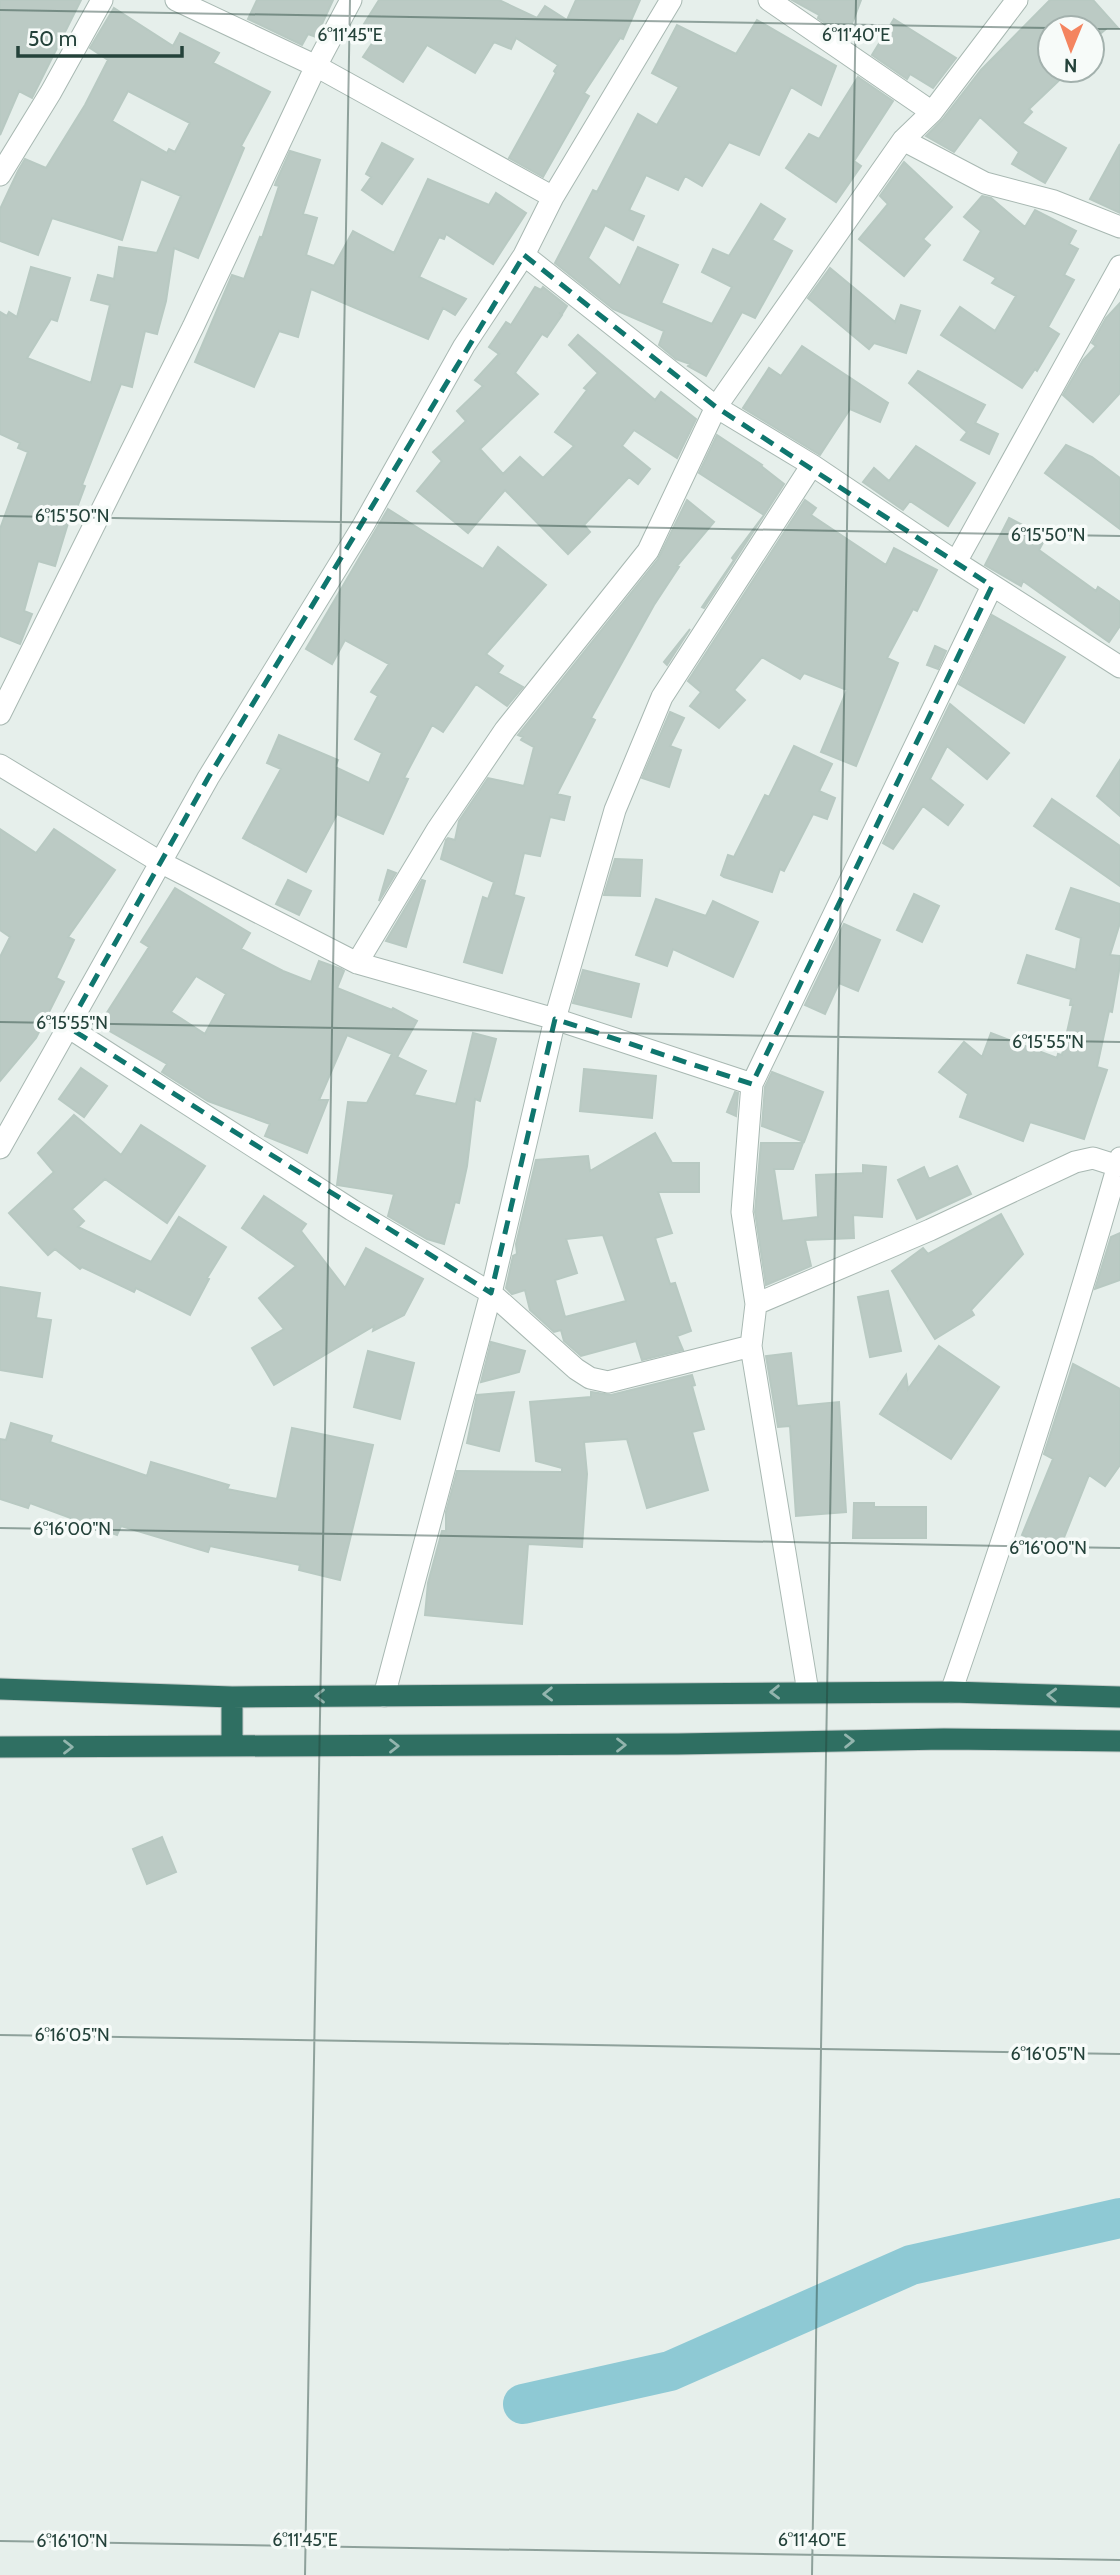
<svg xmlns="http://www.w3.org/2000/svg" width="1120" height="2575" viewBox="0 0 1120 2575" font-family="Cabin,sans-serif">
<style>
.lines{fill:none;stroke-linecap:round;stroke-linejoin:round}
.river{stroke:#8ec9d4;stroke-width:40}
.building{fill:#bbcac4;stroke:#b8c9c2;stroke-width:2;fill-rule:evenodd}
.minor-casing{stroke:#a8b8b2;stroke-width:23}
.highway-casing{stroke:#c2cac8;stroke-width:23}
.minor{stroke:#fff;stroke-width:21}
.highway{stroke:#2f6f62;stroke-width:21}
.oneway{stroke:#93b5ae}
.marked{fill:none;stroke:#0f766e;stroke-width:5;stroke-dasharray:14 9;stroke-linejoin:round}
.ticks{fill:none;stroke:#24423a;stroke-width:2;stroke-opacity:0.45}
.ticks-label{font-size:18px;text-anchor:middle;fill:#24423a;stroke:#f7fbf9;stroke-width:7;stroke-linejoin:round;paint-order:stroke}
</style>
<rect width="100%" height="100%" fill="#e6efeb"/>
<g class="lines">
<path class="river" d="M523 2404 670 2371 911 2265 1120 2218"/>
</g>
<path class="building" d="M0 0H81L32 98 19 91 0 135Z
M257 0H333L316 37 308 34 302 45 248 19Z
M379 0H499L537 18 545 6 567 20 576 0H640L623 39 620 38 584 93 589 96 543 177 509 158 556 73 554 71 558 65 516 38 511 49 494 42 475 73 427 45 403 82 363 57 379 33 364 24Z
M792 0H861L848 34 834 29 818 18 819 15Z
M1050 0H1093L1118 28H1107L1092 41V28H1050V70H1070L1029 109 1032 112 1022 123 1066 148 1045 183 1012 164 1019 152 980 117 954 152 926 136 942 120 981 70Z
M114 8 173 46 180 33 219 53 213 63 270 92 241 146 244 148 198 258 174 248 166 301 157 334 145 331 132 387 121 384 82 485 85 486 72 521 69 520 55 566 38 561 24 611 32 614 20 644 0 636V529L28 452 18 448 20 443 0 434V312L7 316 9 312 17 317 31 267 70 278 57 321 51 319 27 358 91 383 110 305 91 300 98 275 114 279 119 247 157 253 181 196 141 179 122 240 52 218 38 255 0 241V209L18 171 25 159 46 168 85 105 108 60 90 48ZM128 91 190 123 175 152 169 149 167 153 112 121Z
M894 19 956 58 933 88 910 74 907 79 872 55Z
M757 20 836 66 821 105 791 87 759 155 729 142 702 186 685 176 678 190 646 175 629 210 644 216 633 240 605 225 588 258 620 286 638 247 678 265 661 303 712 324 732 287 702 272 713 249 729 256 761 204 785 219 772 240 792 251 755 318 742 312 706 376 688 366 690 364 676 359 659 345 664 331 613 309 555 263 593 190 597 192 638 114 657 125 679 87 652 73 677 25 736 54Z
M858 77 893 101 854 161 861 166 836 202 786 168 809 134 819 139Z
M382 143 413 159 382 204 362 190 371 177 366 174Z
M1120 144V213L1090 199Z
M290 151 320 160 303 214 317 218 306 255 334 266 353 231 394 253 428 179 489 205 496 193 526 213 493 264 446 234 444 239 439 237 419 277 466 299 455 315 443 308 428 339 311 289 298 337 279 331 254 387 195 362 232 275 244 279 260 237 262 238 279 186 275 185 276 182Z
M904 162 952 207 923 239 930 245 904 276 859 239 888 204 880 196Z
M982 196 991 198 1025 227 1035 210 1076 231 1069 244 1078 249 1064 275 1074 280 1048 327 1059 334 1037 371 1035 369 1022 388 941 335 960 307 995 331 1016 296 992 283 996 278 964 260 981 231 964 217Z
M830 268 895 322 901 305 920 311 906 353 874 343 869 349 808 298Z
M535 287 541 290 543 287 567 306 562 314 559 313 562 315 547 337 542 334 515 373 538 394 480 449 503 474 520 457 543 478 574 446 555 432 587 390 584 388 598 373 569 345 578 335 655 400 661 392 696 419 677 458 634 430 622 446 650 469 638 484 629 477 584 525 590 532 568 554 505 490 468 533 417 491 442 461 433 452 466 421 457 411 483 386 475 380 499 354 489 347 506 322 511 325Z
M1120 303V393L1093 422 1063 395 1083 360 1096 346 1092 343 1106 318Z
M802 346 888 403 880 422 850 409 820 455 743 408 769 368 781 376Z
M918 371 985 405 975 423 998 434 989 454 961 440 967 432 909 383Z
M717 435 762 465 761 466 784 484 704 608 702 607 734 560 732 558 764 515 699 473Z
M1066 445 1092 457 1120 478V529L1045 473Z
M916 446 975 483 948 526 910 501 903 510 863 482 874 468 889 481Z
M687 500 714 522 677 566 679 567 654 605 591 718 595 720 557 794 570 797 564 820 550 817 540 856 524 853 514 895 524 898 502 973 464 962 483 897 488 899 494 882 441 859 446 840 448 838 455 840 459 821 488 778 524 786 534 747 521 740 523 737 518 735 658 559Z
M805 500 816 508 811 515 886 565 894 548 937 570 917 611 913 609 887 658 898 663 856 766 821 752 847 690 804 673 800 679 762 657 734 690 745 700 719 728 690 706 701 692 688 681Z
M388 509 483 569 498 547 546 585 486 654 503 666 498 673 523 687 507 706 476 684 443 732 432 725 404 778 408 779 383 834 337 814 306 872 243 838 281 769 267 763 279 735 338 760 335 767 369 783 382 753 355 739 378 696 371 692 389 664 345 640 332 664 306 649Z
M1009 518 1046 537 1039 550 1096 591 1098 587 1120 602V626L1109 642 1023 581 1021 586 985 565Z
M992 615 1065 657 1024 723 959 684Z
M690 629 667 665 664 662Z
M935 646 946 651 938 669 927 665Z
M950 704 1009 753 987 779 947 746 930 779 963 805 948 825 923 806 893 849 883 843Z
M670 712 684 718 670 746 681 750 669 787 642 778Z
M794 746 832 764 819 791 835 798 827 819 813 814 784 871 780 869 772 892 724 877 721 875 728 855 734 857 765 795 769 797Z
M1120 760V816L1097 796Z
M1052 799 1120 846V886L1034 826Z
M0 829 36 853 54 829 115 870 68 937 74 940 56 978 64 982 36 1038 0 1081V957L10 937 0 930Z
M615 859 642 860 640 896 604 895Z
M388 870 396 873 379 901Z
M288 880 311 891 299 915 276 904Z
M422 880 425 881 406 947 386 941Z
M175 888 250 933 241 949 283 971 311 982 319 961 341 969 344 971 337 988 392 1010 393 1008 417 1021 397 1057 426 1071 414 1095 456 1104 473 1033 496 1039 480 1101 475 1099 467 1166 459 1203 455 1202 444 1244 427 1239 388 1216 394 1194 337 1185 348 1102 367 1103 392 1054 347 1035 319 1100H328L307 1153 265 1136 270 1124 208 1101 162 1072 167 1064 99 1025 149 947 141 942ZM196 976 226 994 205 1034 171 1012Z
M1071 888 1120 904V923L1110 955 1120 956V965L1112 1012 1109 1011 1097 1067 1107 1070 1084 1139 1030 1122 1023 1141 960 1117 968 1094 939 1072 964 1042 982 1057 991 1033 1057 1058 1058 1054 1062 1055 1073 1005H1070L1071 999 1018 983 1027 955 1076 970 1081 938 1056 929Z
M914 894 939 906 922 942 897 930Z
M656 899 706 916 713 901 758 922 733 977 673 949 667 966 636 955Z
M844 924 880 940 858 991 839 983 825 1014 805 1005Z
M583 970 639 984 631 1017 573 1003Z
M81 1068 107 1086 84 1117 59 1099Z
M584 1069 656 1076 652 1118 580 1111Z
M772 1072 823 1092 804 1142 762 1126 765 1087Z
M735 1092 738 1093 736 1116 727 1112Z
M74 1115 121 1155 141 1125 205 1166 167 1223 105 1179 72 1209 84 1221 78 1227 151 1262 179 1217 226 1247 207 1278 209 1279 190 1315 136 1288 134 1292 82 1267 80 1269 55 1249 48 1255 9 1213 54 1172 38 1153Z
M655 1133 672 1163H699V1192H658L672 1233 655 1238 670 1284 675 1283 691 1331 677 1336 683 1350 642 1360 636 1341 581 1356 564 1341 561 1330 554 1332 530 1310 525 1290 512 1294 506 1288 513 1256 517 1254 516 1244 536 1160 588 1156 590 1171ZM603 1235 626 1301 565 1317 555 1280 577 1273 566 1239Z
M761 1143H803L793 1169H774L782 1221 818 1217 816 1175 863 1173V1165L886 1167 882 1217 853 1215 854 1238 805 1240 811 1266 766 1285 755 1212Z
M957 1166 971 1194 917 1219 898 1180 924 1167 929 1179Z
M264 1196 306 1224 301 1231 345 1288 366 1248 423 1279 404 1315 373 1331 374 1326 274 1385 252 1348 284 1329 259 1298 296 1266 242 1228Z
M1001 1214 1023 1254 971 1310 974 1315 935 1339 892 1271 923 1248 928 1254Z
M1120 1233V1280L1095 1289 1111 1237Z
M0 1287 40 1293 36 1318 51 1320 42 1377 0 1370Z
M888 1291 901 1351 870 1357 858 1297Z
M491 1342 525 1351 519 1372 481 1382Z
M939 1346 999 1387 951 1459 880 1414 906 1375 908 1389Z
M368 1351 414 1363 400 1419 354 1407Z
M791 1353 797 1406 839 1402 846 1512 796 1516 790 1426 778 1427 766 1356Z
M1073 1364 1120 1389V1465L1105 1486 1089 1475 1059 1550 1022 1535 1053 1459 1044 1454Z
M692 1375 695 1385 692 1386 704 1429 692 1432 708 1490 647 1508 627 1439 584 1442 587 1474 582 1547 528 1544 522 1624 425 1615 428 1583 442 1531H446V1512L457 1471 562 1472V1468L536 1461 530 1402 591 1397V1392L611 1395Z
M514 1392 499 1451 467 1443 477 1395Z
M11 1423 52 1436 50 1442 147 1476 151 1462 229 1485 227 1489 277 1499 292 1428 373 1445 340 1580 299 1570 300 1565 210 1546 208 1552 121 1526 117 1535 30 1503 28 1508 0 1499V1439L6 1440Z
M854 1503H874V1507H926V1538H853Z
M162 1837 176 1872 147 1884 133 1849Z"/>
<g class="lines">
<g class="minor-casing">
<path id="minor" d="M176 0 316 66 553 197
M769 0 932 112
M903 140 985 183 1054 201 1120 227
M0 175 51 92 102 0
M524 255 716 407 812 465 956 562 1120 667
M956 562 1120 266
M0 714 193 327 316 66 351 0
M0 765 160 862 357 963 555 1019 752 1084
M357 963 437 830 505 730 648 551 716 407 903 140 932 112 1017 0
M68 1027 352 1210 491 1293 576 1369 590 1378 608 1382 751 1346
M0 1148 208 778 364 524 464 346 524 255 553 197 671 0
M756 1304 930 1230 1075 1162 1093 1158 1118 1166
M808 1692 751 1346 756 1304 742 1212 752 1084 992 586
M951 1692C1012 1515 1069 1338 1120 1158
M384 1696 491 1293 555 1019 615 810 662 697 812 465"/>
</g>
<g class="highway-casing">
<path id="highway" d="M0 1689 232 1697 951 1692 1120 1697
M232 1697V1746
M0 1747 678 1744 944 1739 1120 1741"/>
</g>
<use href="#minor" class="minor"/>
<use href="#highway" class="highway"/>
</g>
<defs><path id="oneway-chevron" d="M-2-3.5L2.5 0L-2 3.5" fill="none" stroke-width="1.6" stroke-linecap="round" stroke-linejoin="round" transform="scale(1.75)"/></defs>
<g class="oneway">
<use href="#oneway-chevron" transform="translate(775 1692) rotate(179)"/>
<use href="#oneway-chevron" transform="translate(548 1694) rotate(179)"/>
<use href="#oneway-chevron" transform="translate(1052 1695) rotate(-178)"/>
<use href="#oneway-chevron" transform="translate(320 1696) rotate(180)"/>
<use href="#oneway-chevron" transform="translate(849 1741) rotate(-1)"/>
<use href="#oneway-chevron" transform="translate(621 1745)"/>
<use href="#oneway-chevron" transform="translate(394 1746)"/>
<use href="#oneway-chevron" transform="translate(68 1747)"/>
</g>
<path class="marked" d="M524 255 716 407 992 586 752 1084 555 1019 491 1293 68 1027 208 778Z"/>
<path class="ticks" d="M0 10 1050 28M1092 29H1120M0 516 1120 536M0 1022 1120 1042M0 1528 1120 1548M0 2035 1120 2054M0 2541 1120 2560M305 2575 350 0M812 2575 856 0"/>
<g class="ticks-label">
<text x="350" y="41">6°11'45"E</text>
<text x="856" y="41">6°11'40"E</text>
<text x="72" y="522">6°15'50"N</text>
<text x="1048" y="541">6°15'50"N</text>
<text x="72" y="1029">6°15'55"N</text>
<text x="1048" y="1048">6°15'55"N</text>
<text x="72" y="1535">6°16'00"N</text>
<text x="1048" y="1554">6°16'00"N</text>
<text x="72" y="2041">6°16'05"N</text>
<text x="1048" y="2060">6°16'05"N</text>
<text x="305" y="2546">6°11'45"E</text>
<text x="812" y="2546">6°11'40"E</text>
<text x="72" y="2547">6°16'10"N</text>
</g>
<g transform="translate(1071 49) rotate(181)"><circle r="33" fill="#f7fbf9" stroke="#a3b1ad" stroke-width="2"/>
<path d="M0-5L12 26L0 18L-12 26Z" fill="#f4845f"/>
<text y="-10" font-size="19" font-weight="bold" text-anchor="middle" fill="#24423a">N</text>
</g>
<path d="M18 46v10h164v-10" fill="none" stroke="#24423a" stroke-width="3.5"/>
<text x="28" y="46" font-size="21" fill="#24423a" stroke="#f7fbf9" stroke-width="5" paint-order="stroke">50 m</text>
</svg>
